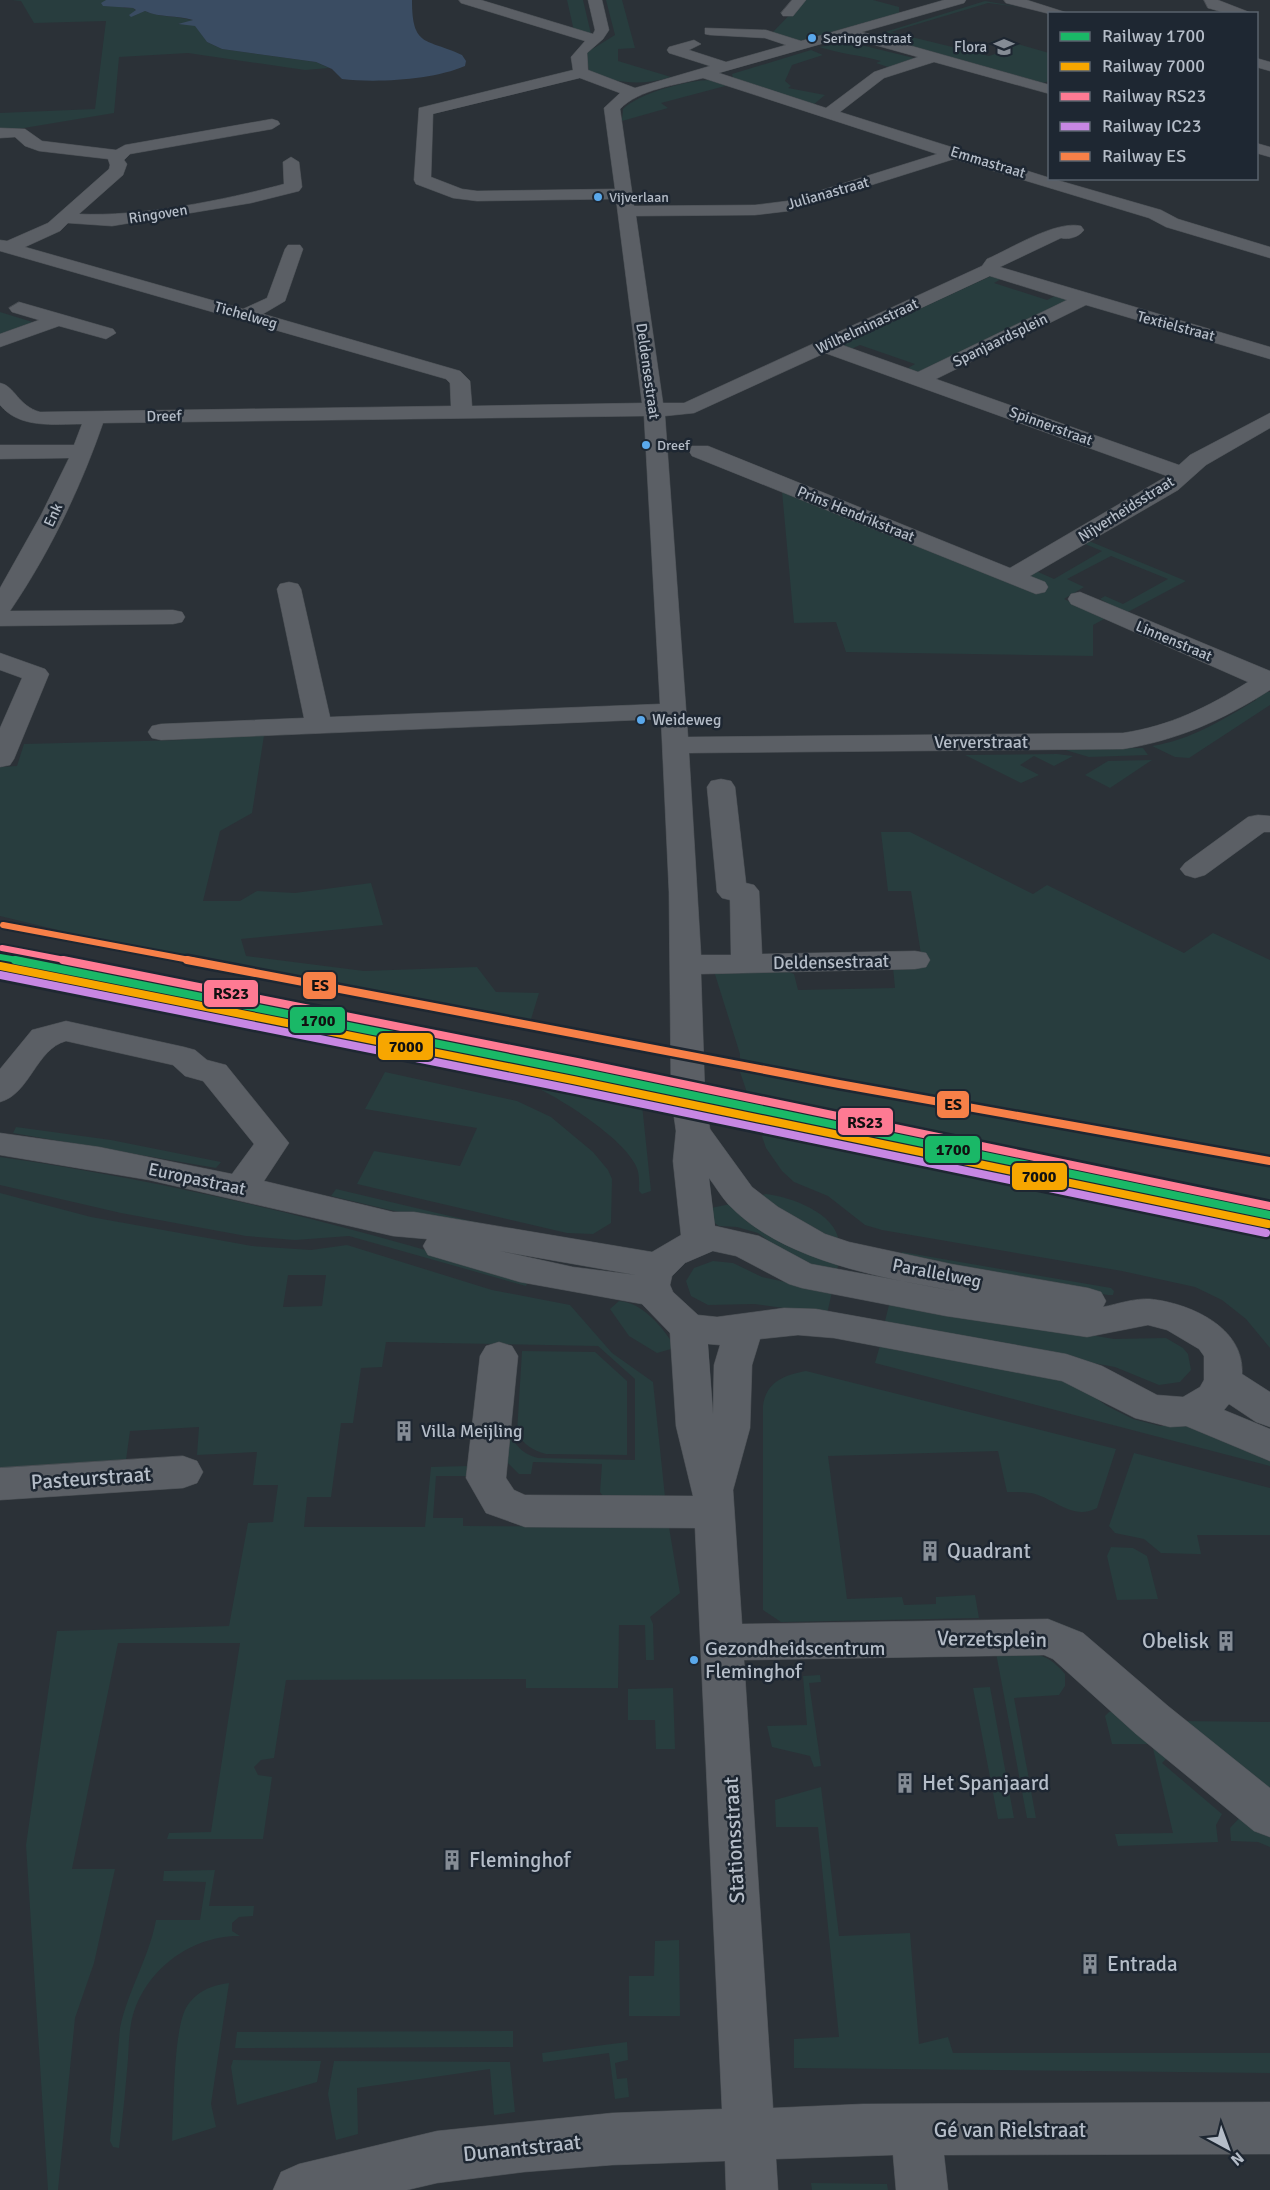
<svg xmlns="http://www.w3.org/2000/svg" width="1270" height="2190" viewBox="0 0 1270 2190" font-family="Signika,sans-serif">
<style>
.green{fill:#283d3e;fill-rule:evenodd}
.water{fill:#3a4c62}
.lines{fill:none;stroke-linecap:round;stroke-linejoin:round}
.minor-casing{stroke:#484d52;stroke-width:1}
.minor{fill:#5b5f65;fill-rule:evenodd}
.rail-1-far1-casing{stroke:#1e2732;stroke-width:10}
.rail-1-casing{stroke:#1e2732;stroke-width:13}
.rail-2-casing{stroke:#1e2732;stroke-width:13}
.rail-3-far1-casing{stroke:#1e2732;stroke-width:10}
.rail-3-casing{stroke:#1e2732;stroke-width:13}
.rail-4-casing{stroke:#1e2732;stroke-width:13}
.rail-5-far1-casing{stroke:#1e2732;stroke-width:10}
.rail-5-casing{stroke:#1e2732;stroke-width:13}
.rail-1-far1{stroke:#1ab867;stroke-width:6}
.rail-1{stroke:#1ab867;stroke-width:8}
.rail-2{stroke:#f7a600;stroke-width:8}
.rail-3-far1{stroke:#fe7a93;stroke-width:6}
.rail-3{stroke:#fe7a93;stroke-width:8}
.rail-4{stroke:#c787e3;stroke-width:8}
.rail-5-far1{stroke:#f78048;stroke-width:6}
.rail-5{stroke:#f78048;stroke-width:8}
.bus-dot{fill:#5aa8eb;stroke:#1e2732;stroke-width:2}
.labels{text-anchor:middle;dominant-baseline:central;stroke-width:5;stroke-linejoin:round;paint-order:stroke}
.far-bus-label{font-size:14px;fill:#b5bdc8;stroke:#1e2732;text-anchor:start}
.far-poi-label{font-size:15px;fill:#b5bdc8;stroke:#1e2732;text-anchor:end}
.far-street-label{font-size:15px;fill:#b5bdc8;stroke:#1e2732}
.bus-label{font-size:16px;fill:#b5bdc8;stroke:#1e2732;text-anchor:start}
.street-label{font-size:18px;fill:#b5bdc8;stroke:#1e2732}
.poi-label{font-size:18px;fill:#b5bdc8;stroke:#1e2732;text-anchor:start}
.near-bus-label{font-size:20px;fill:#b5bdc8;stroke:#1e2732;text-anchor:start}
.near-street-label{font-size:21px;fill:#b5bdc8;stroke:#1e2732}
.near-poi-label{font-size:21px;fill:#b5bdc8;stroke:#1e2732;text-anchor:start}
.line-badge{stroke:#1e2732;stroke-width:2}
.pale-badge-label{font-size:16px;text-anchor:middle;font-weight:bold;fill:#111}
</style>
<rect width="100%" height="100%" fill="#2b3137"/>
<path class="green" d="M12 0H106L125 8H133L138 13 145 11C160 18 178 15 194 21L178 24 195 25 207 42 222 49 316 62 329 68 305 70 188 53 119 57 114 113 0 132V113L95 109 106 21 34 23 21 1Z
M567 0H583L591 34 574 31Z
M606 0H622L635 48 618 49V61L671 77C640 86 618 84 589 71L586 53 615 35Z
M804 0H873L899 7V13L796 42 771 34Z
M985 1 1019 7 988 3 891 32 989 56 1010 49 990 42 1000 39 1049 53V81L1043 83 898 42 888 38 897 35 885 32Z
M837 44 865 46 918 59 891 68 876 63 881 61C860 55 841 54 819 47Z
M811 50 823 55 792 65 785 81 791 86 788 88 825 95 813 105 733 78 732 74Z
M711 80 729 85 661 103 668 108 622 121 623 109C639 93 688 80 711 80Z
M991 276 1003 278 994 283 1047 300 1057 295 1068 300 921 373 905 370 915 364 860 345 849 350 841 345Z
M0 312 39 324 0 338Z
M782 491 1029 576 1036 571 1054 579 1102 551 1085 544 1089 541 1186 581 1126 613 1100 599 1105 596 1123 604 1168 579 1111 556 1067 579 1084 587 1064 599 1106 618 1093 625V656L846 652 836 622 794 623Z
M1263 692H1270V705L1189 758 1175 757 1152 746C1191 740 1222 720 1256 700L1255 696Z
M265 729 252 813 220 831 203 901H240L257 891 295 893 371 883 383 925 241 939 246 956 364 971 477 967 496 992 539 993 528 1029 253 977 0 916V767L17 766 24 744 183 740 187 732Z
M1143 748 1148 755 1089 757 1062 749Z
M1057 754 1073 756 1054 766 1034 756 1020 765 1039 775 1021 783 965 755Z
M1152 760 1110 788 1085 775 1108 761Z
M881 832H910L1033 894 1047 885 1184 953 1213 933 1270 960V1348L1246 1319 1222 1300 1195 1287 1122 1271 882 1230 865 1225 828 1196 794 1182 782 1171 766 1148 740 1072V1054L713 968H778L794 974 798 990 895 988 893 967 921 954 911 891H888Z
M385 1072 517 1101 551 1117 593 1152 608 1170 612 1179 611 1223 593 1234 567 1233 357 1184 374 1151 460 1166 477 1128 365 1109Z
M539 1075 641 1095 651 1191 642 1194 639 1191C639 1181 640 1173 635 1164 622 1138 562 1099 535 1087Z
M16 1127 111 1140 221 1162 216 1168 13 1133Z
M0 1157C180 1183 355 1226 528 1281L526 1286 349 1236 295 1240 246 1236 121 1213 0 1185Z
M336 1189 496 1227 445 1223 331 1196Z
M0 1193 91 1217 252 1246 311 1250 347 1245 492 1290 570 1305 612 1353 653 1382 665 1497 603 1496 600 1492 602 1464 533 1462 531 1474H519L505 1460 509 1429C514 1445 522 1454 538 1458L635 1460V1379L598 1346 386 1342 382 1367 361 1368 353 1423H341L331 1497H307L304 1527H425L431 1467 468 1466 467 1476H436L433 1518H463V1526L669 1527 680 1593 650 1617 653 1624 654 1660H646L645 1625H619L618 1688H526V1679L286 1680 274 1758 261 1760 254 1767 258 1775 272 1777 263 1839H167L169 1833 211 1832 240 1643H118L72 1869H115L94 1963 75 2018 58 2190H48L26 1845 57 1631 229 1626 248 1523 273 1522 278 1485H253L257 1452 197 1455 199 1427 130 1431 126 1460 0 1469ZM288 1275H326L322 1306 283 1307Z
M766 1194C791 1197 836 1213 839 1242L758 1196Z
M735 1203 839 1262 836 1274 791 1258 758 1233 737 1227 719 1226 709 1219 711 1208Z
M902 1252 1111 1288 1114 1291 1113 1295H1108L899 1260Z
M713 1261 733 1263 762 1277 832 1292 827 1314 754 1304 708 1305 691 1296 686 1281 694 1268Z
M619 1301C641 1302 662 1326 673 1344L671 1349 657 1353 629 1336 610 1309Z
M890 1301 1114 1339 1166 1338 1183 1348 1188 1354 1191 1370 1180 1382 1159 1385 1115 1367 884 1325Z
M881 1342 1049 1374 1083 1389 1107 1406 1133 1419 1160 1426H1192L1270 1450V1466L875 1363Z
M522 1351 595 1352 627 1381V1455L546 1454C532 1450 524 1445 517 1433Z
M806 1371 1116 1449 1097 1508C1072 1521 1055 1498 1031 1493 1023 1492 1015 1492 1007 1492L998 1451 828 1456 847 1599 902 1597 904 1605 936 1604V1597L975 1595 979 1618 781 1622 763 1610V1406C766 1382 784 1375 806 1371Z
M1134 1453 1270 1488V1535H1197L1201 1554H1197L1161 1553 1144 1539 1115 1533 1109 1526Z
M1111 1547 1133 1548 1147 1556 1158 1599 1117 1600 1107 1556Z
M996 1653C1026 1653 1043 1648 1065 1674V1686L1059 1695 1014 1698 1036 1818H1027Z
M820 1675 821 1682 809 1683 821 1766 814 1767 810 1756 772 1747 767 1726 807 1725 803 1676Z
M990 1687 1014 1818 998 1819 973 1688Z
M673 1688 675 1749H656L655 1720H628V1689Z
M1109 1712H1116L1170 1755 1162 1763 1222 1814 1216 1825 1218 1842 1118 1846 1115 1834 1173 1833 1152 1744H1112L1105 1716Z
M1180 1721 1270 1722V1794Z
M821 1787 839 1936 910 1933 919 2044 948 2037 953 2053H1270V2073L794 2068V2039L839 2037 818 1827H776L775 1800Z
M1243 1814 1270 1834V1847L1258 1842 1231 1841 1230 1828Z
M215 1870 209 1906H254L253 1916 239 1917 232 1923V1931L240 1936C189 1935 140 1974 131 2024 128 2039 129 2055 127 2070 125 2096 122 2122 119 2148L113 2147 110 2141 120 2028C128 1990 149 1958 156 1920H200L206 1882 163 1881 164 1871Z
M679 1940 680 2016H629V1976H654L655 1941Z
M229 1983 211 2104 216 2127 172 2141C174 2110 173 2032 186 2008 195 1992 212 1985 229 1983Z
M513 2031V2047L235 2048 237 2032Z
M627 2042 628 2060 615 2063 617 2079 627 2078 629 2097 615 2099 609 2053 543 2062 542 2053Z
M233 2060 321 2061 317 2082 237 2105 231 2067Z
M334 2061 510 2062 515 2112 494 2115 490 2069 357 2088 358 2134 336 2140 328 2094Z
M811 2183 887 2184 888 2190H812Z"/>
<path class="water" d="M106 0H412C412 48 426 38 462 55L466 61 465 66C433 80 376 83 342 79L332 69 316 62 222 49 207 42 195 26 178 24 193 20C177 15 160 18 145 11L131 17 129 15 136 10 133 8 103 6 101 3Z"/>
<g class="lines">
<g class="minor-casing">
<path id="minor" d="M459 0H481L593 34 595 30 588 0H602L609 30 603 39 587 53 588 70 635 88 710 66 669 53 667 50 669 47 694 40 701 44 689 50 726 62 786 45 765 38 710 35 705 34V28L766 30 801 41 944 0H966L964 3 862 32 1050 85V94L934 62 884 78 840 112 1050 178 1161 210 1178 219 1270 247V258L1166 227 1149 218 954 159 789 211 755 215 636 216 663 403H684L982 266 987 259C1012 248 1056 220 1081 226L1084 230C1079 237 1069 240 1061 238L1000 267 1270 347V359L1086 305 936 379 1179 465 1190 455 1270 413V428L1206 465 1178 490 1030 576 1045 582 1048 587 1045 592 1036 594 692 456 689 451 692 446H708L1010 568 1167 476 825 353 694 413 665 416 688 737 1123 733C1170 726 1208 707 1248 682L1071 604 1068 599 1071 594 1080 592 1270 671V690C1223 720 1178 740 1123 749L689 753 701 955H731L730 900 722 898 717 892 707 787 711 781 721 779 731 781 735 787 746 883 754 885 759 891 762 954 915 951 926 953 930 960 926 967 915 969 701 974 705 1096 710 1129 752 1187 778 1207 825 1234 849 1242 951 1264 1088 1288 1101 1292 1106 1301 1103 1307C1117 1304 1135 1298 1150 1299 1189 1303 1245 1327 1242 1374L1270 1392V1427L1256 1422 1229 1404 1224 1410 1270 1429V1461L1186 1426 1170 1427 1135 1418 1062 1381 834 1338 798 1335 760 1339 752 1365 750 1428 733 1490 742 1624 1048 1619 1083 1633 1168 1706 1270 1788V1837L1254 1831 1136 1734 1053 1659 1044 1655 744 1660 773 2108 863 2104 1270 2102V2154L944 2155 948 2190H896L893 2155 776 2159 778 2190H726L725 2161 612 2165 524 2172 437 2183 407 2190H273L281 2172 299 2164 437 2131 612 2113 722 2109 695 1528 525 1527 486 1513 466 1478 480 1356 486 1346 499 1342 512 1346 518 1356 506 1478 514 1490 525 1495 693 1496 676 1426 670 1333 642 1304 520 1282 428 1255 423 1246 427 1239 393 1236 149 1180 0 1155V1133L99 1147 232 1174 254 1144 203 1081 185 1076 173 1065 66 1041C36 1049 30 1094 0 1102V1069L32 1030 66 1021 184 1047 195 1050 207 1060 226 1065 289 1143 264 1181 393 1212H414L652 1252 681 1235 673 1161 676 1131 671 1096 669 892 661 719 161 740 152 738 148 732 152 726 161 724 304 718 277 589 280 584 289 582 298 584 301 589 330 717 660 704 644 416 103 423C81 487 49 554 10 611L173 610 182 612 185 617 182 622 173 624 0 626V588L41 515 69 458 0 459V445H74L82 424C53 424 20 429 0 405V383C15 386 18 406 40 412L451 406 450 383 446 379 0 251V240L7 241 48 223 109 169 110 165 108 159 39 151 25 146 15 137 0 138V128L25 129 42 141 116 150 125 145 272 119 278 121 280 124 272 129 130 154 124 160 127 164 123 175 79 214C140 217 225 200 284 184L283 162 291 157 299 162 302 187 299 191 251 203 112 226 68 223 60 231 25 247 243 309 267 298 285 249 288 245H300L303 249 285 301 263 314 460 371 470 381 472 406 642 403 616 199 477 201 453 198 416 184 414 180 419 108 573 70 571 57 585 41 461 3ZM846 37 918 57 874 72 826 108 719 73ZM580 78 620 93 604 108 615 189 477 191 462 189 431 177 433 114ZM703 78 937 154 787 201 755 205 634 206 620 109C639 89 677 85 703 78ZM990 276 1067 300 918 372 842 345ZM709 1178C715 1186 721 1196 728 1204 783 1262 884 1278 960 1292L811 1264 759 1236 715 1226ZM500 1251 636 1275 573 1267ZM713 1251 736 1256 789 1284 802 1288 946 1316 1087 1337 1148 1325 1167 1330 1199 1349 1204 1356V1380L1200 1387 1183 1397 1157 1395 1102 1366 1066 1354 816 1309 784 1308 717 1317 698 1315 673 1292 670 1285 672 1276 685 1263ZM708 1344 720 1345 714 1365 713 1414Z
M792 0H806L793 16H783L781 13Z
M1004 0H1027L1071 14H1050L1006 3Z
M1204 0H1218L1254 14H1229L1208 8Z
M1256 58 1270 62V71L1256 67Z
M1256 143 1270 147V157L1256 153Z
M19 302 113 329 116 333 106 339 59 326 0 347V334L39 320 12 312 9 308Z
M0 653 45 669 49 674 14 759 10 765 0 767V728L22 678 0 670Z
M1258 815 1270 816V832H1264L1205 875 1195 878 1185 875 1180 869 1185 863 1248 817Z
M183 1456 197 1461 203 1472 197 1483 183 1488 0 1500V1468Z"/>
</g>
<use href="#minor" class="minor"/>
<g class="rail-1-far1-casing">
<path id="rail-1-far1" d="M0 957 23 961"/>
</g>
<g class="rail-1-casing">
<path id="rail-1" d="M15 960 575 1071 1270 1215"/>
</g>
<g class="rail-2-casing">
<path id="rail-2" d="M0 966 573 1080 1268 1224"/>
</g>
<g class="rail-3-far1-casing">
<path id="rail-3-far1" d="M2 948 70 961"/>
</g>
<g class="rail-3-casing">
<path id="rail-3" d="M63 960 577 1062 1270 1206"/>
</g>
<g class="rail-4-casing">
<path id="rail-4" d="M0 975 571 1089 1266 1233"/>
</g>
<g class="rail-5-far1-casing">
<path id="rail-5-far1" d="M3 925 195 961"/>
</g>
<g class="rail-5-casing">
<path id="rail-5" d="M187 960 839 1084 1270 1161"/>
</g>
<use href="#rail-1-far1" class="rail-1-far1"/>
<use href="#rail-1" class="rail-1"/>
<use href="#rail-2" class="rail-2"/>
<use href="#rail-3-far1" class="rail-3-far1"/>
<use href="#rail-3" class="rail-3"/>
<use href="#rail-4" class="rail-4"/>
<use href="#rail-5-far1" class="rail-5-far1"/>
<use href="#rail-5" class="rail-5"/>
</g>
<defs>
<g id="school-bare" transform="scale(1.62)"><path d="M0-5L7-2L0 1L-7-2ZM-4 1L0 2.5L4 1V4Q0 6-4 4Z" fill="#858c95" stroke="#1e2732" stroke-width="2.5" paint-order="stroke"/></g>
<g id="building-bare" transform="scale(1.62)"><path d="M-4-6H4V6H1V3H-1V6H-4ZM-2.5-4.3h1.7v1.8h-1.7ZM.8-4.3h1.7v1.8H.8ZM-2.5-1h1.7V.8h-1.7ZM.8-1h1.7V.8H.8Z" fill="#858c95" stroke="#1e2732" stroke-width="2.5" paint-order="stroke"/></g>
</defs>
<g fill-rule="evenodd">
<use href="#school-bare" x="1004" y="47"/>
<use href="#building-bare" x="404" y="1431"/>
<use href="#building-bare" x="930" y="1551"/>
<use href="#building-bare" x="1226" y="1641"/>
<use href="#building-bare" x="905" y="1783"/>
<use href="#building-bare" x="452" y="1860"/>
<use href="#building-bare" x="1090" y="1964"/>
</g>
<g class="bus-dot">
<circle cx="812" cy="38" r="5"/>
<circle cx="598" cy="197" r="5"/>
<circle cx="646" cy="445" r="5"/>
<circle cx="641" cy="720" r="5"/>
<circle cx="694" cy="1660" r="5"/>
</g>
<g class="labels">
<g class="far-bus-label">
<text x="823" y="38">Seringenstraat</text>
<text x="609" y="197">Vijverlaan</text>
<text x="657" y="445">Dreef</text>
</g>
<g class="far-poi-label">
<text x="987" y="47">Flora</text>
</g>
<g class="far-street-label">
<text transform="translate(988 162) rotate(17)">Emmastraat</text>
<text transform="translate(828 193) rotate(-16)">Julianastraat</text>
<text transform="translate(158 214) rotate(-9)">Ringoven</text>
<text transform="translate(246 315) rotate(16)">Tichelweg</text>
<text transform="translate(867 326) rotate(-25)">Wilhelminastraat</text>
<text transform="translate(1176 326) rotate(15)">Textielstraat</text>
<text transform="translate(1000 340) rotate(-26)">Spanjaardsplein</text>
<text transform="translate(648 371) rotate(82)">Deldensestraat</text>
<text transform="translate(164 416) rotate(-1)">Dreef</text>
<text transform="translate(1051 426) rotate(20)">Spinnerstraat</text>
<text transform="translate(1126 509) rotate(-32)">Nijverheidsstraat</text>
<text transform="translate(856 514) rotate(22)">Prins Hendrikstraat</text>
<text transform="translate(53 515) rotate(-65)">Enk</text>
<text transform="translate(1174 641) rotate(23)">Linnenstraat</text>
</g>
<g class="bus-label">
<text x="652" y="720">Weideweg</text>
</g>
<g class="street-label">
<text x="981" y="742">Ververstraat</text>
<text transform="translate(831 962) rotate(-1)">Deldensestraat</text>
<text transform="translate(197 1179) rotate(12)">Europastraat</text>
<text transform="translate(937 1273) rotate(11)">Parallelweg</text>
</g>
<g class="poi-label">
<text x="421" y="1431">Villa Meijling</text>
</g>
<g class="near-bus-label">
<text x="705" y="1648">Gezondheidscentrum<tspan x="705" dy="23">Fleminghof</tspan></text>
</g>
<g class="near-street-label">
<text transform="translate(91 1478) rotate(-4)">Pasteurstraat</text>
<text transform="translate(992 1639) rotate(1)">Verzetsplein</text>
<text transform="translate(734 1840) rotate(-93)">Stationsstraat</text>
<text x="1010" y="2130">Gé van Rielstraat</text>
<text transform="translate(522 2148) rotate(-6)">Dunantstraat</text>
</g>
<g class="near-poi-label">
<text x="947" y="1551">Quadrant</text>
<text x="1209" y="1641" text-anchor="end">Obelisk</text>
<text x="922" y="1783">Het Spanjaard</text>
<text x="469" y="1860">Fleminghof</text>
<text x="1107" y="1964">Entrada</text>
</g>
</g>
<g class="line-badge">
<rect x="302" y="971" width="35" height="29" rx="6" fill="#f78048"/>
<rect x="203" y="979" width="56" height="29" rx="6" fill="#fe7a93"/>
<rect x="289" y="1006" width="57" height="28" rx="6" fill="#1ab867"/>
<rect x="377" y="1032" width="57" height="29" rx="6" fill="#f7a600"/>
<rect x="936" y="1090" width="34" height="29" rx="6" fill="#f78048"/>
<rect x="837" y="1107" width="57" height="29" rx="6" fill="#fe7a93"/>
<rect x="924" y="1135" width="57" height="29" rx="6" fill="#1ab867"/>
<rect x="1011" y="1162" width="57" height="29" rx="6" fill="#f7a600"/>
</g>
<g class="pale-badge-label">
<text x="320" y="991">ES</text>
<text x="231" y="999">RS23</text>
<text x="318" y="1026">1700</text>
<text x="406" y="1052">7000</text>
<text x="953" y="1110">ES</text>
<text x="865" y="1128">RS23</text>
<text x="953" y="1155">1700</text>
<text x="1039" y="1182">7000</text>
</g>
<rect x="1048" y="12" width="210" height="168" fill="#1e2732" stroke="#5a636e" stroke-width="1.5"/>
<rect x="1060" y="32" width="30" height="9" fill="#1ab867" stroke="#5a636e" stroke-width="1.5"/>
<text x="1102" y="42" font-size="18" fill="#b5bdc8">Railway 1700</text>
<rect x="1060" y="62" width="30" height="9" fill="#f7a600" stroke="#5a636e" stroke-width="1.5"/>
<text x="1102" y="72" font-size="18" fill="#b5bdc8">Railway 7000</text>
<rect x="1060" y="92" width="30" height="9" fill="#fe7a93" stroke="#5a636e" stroke-width="1.5"/>
<text x="1102" y="102" font-size="18" fill="#b5bdc8">Railway RS23</text>
<rect x="1060" y="122" width="30" height="9" fill="#c787e3" stroke="#5a636e" stroke-width="1.5"/>
<text x="1102" y="132" font-size="18" fill="#b5bdc8">Railway IC23</text>
<rect x="1060" y="152" width="30" height="9" fill="#f78048" stroke="#5a636e" stroke-width="1.5"/>
<text x="1102" y="162" font-size="18" fill="#b5bdc8">Railway ES</text>
<g transform="translate(1228 2148) rotate(139)" stroke="#1e2732" stroke-width="4.5" paint-order="stroke">
<path d="M0-4.5L10 22L0 15L-10 22Z" fill="#b5bdc8"/>
<text y="-9" font-size="16" font-weight="bold" text-anchor="middle" fill="#b5bdc8">N</text>
</g>
</svg>
